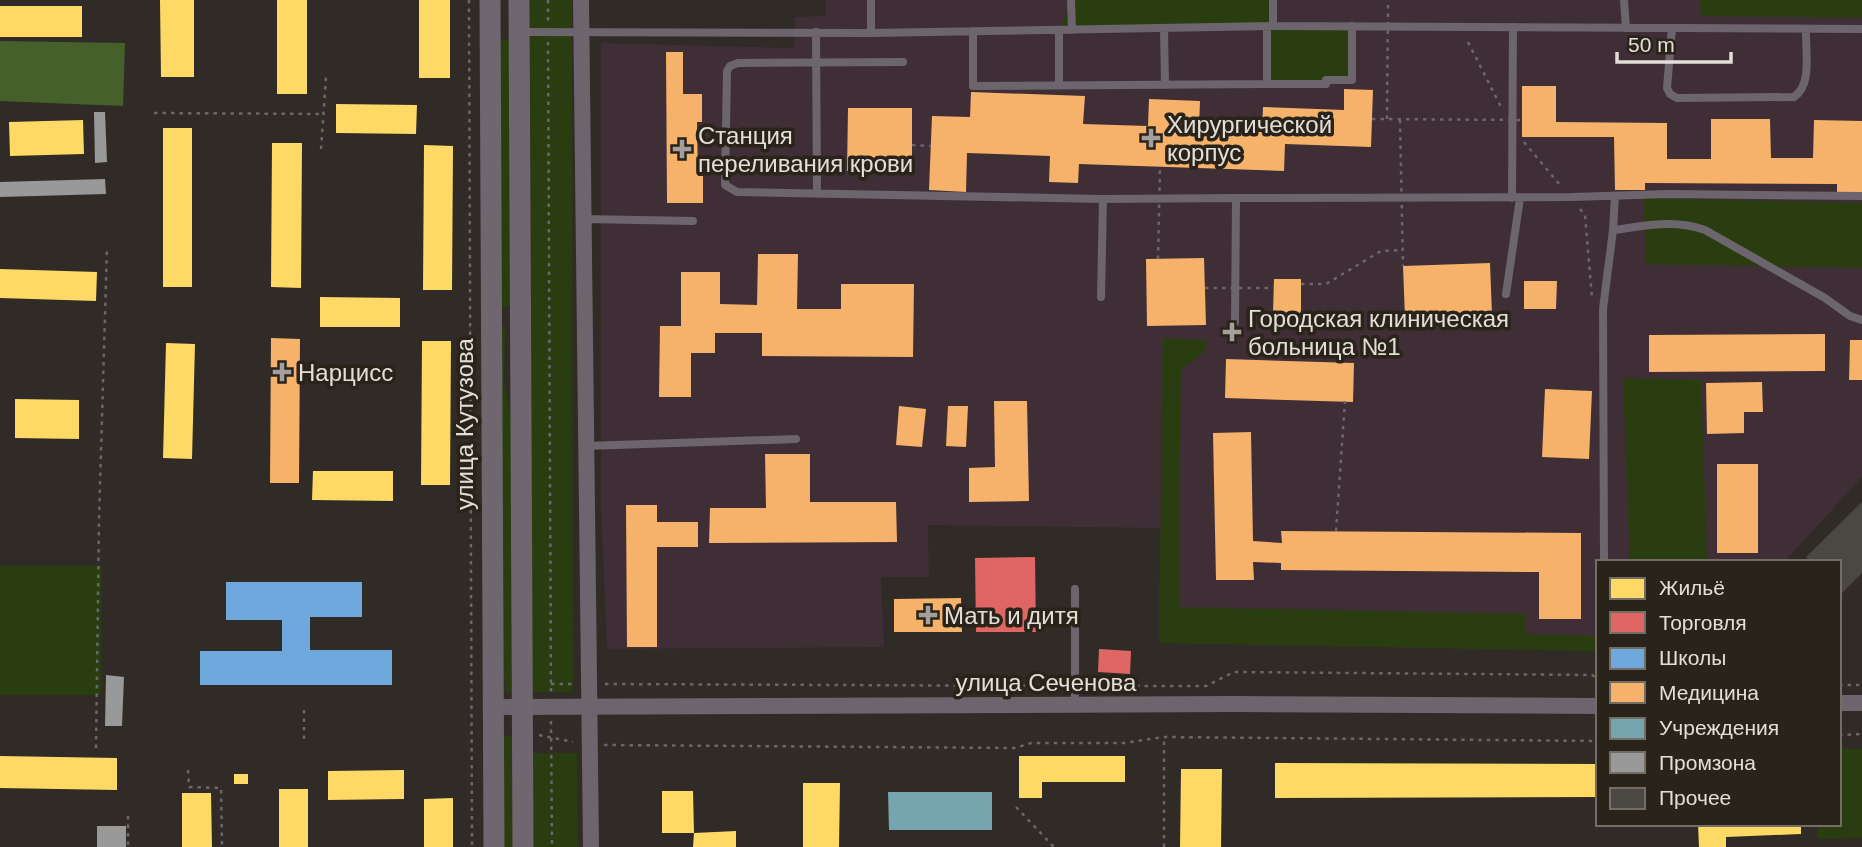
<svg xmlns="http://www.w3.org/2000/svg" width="1862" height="847" viewBox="0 0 1862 847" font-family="Arial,sans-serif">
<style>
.medical{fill:#3f2e36}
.green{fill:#293d10}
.forest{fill:#46602c}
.homes{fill:#ffd966}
.shops{fill:#e06666}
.schools{fill:#6fa8dc}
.health{fill:#f6b26b}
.public{fill:#76a5af}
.industry{fill:#999}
.building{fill:#4b4844}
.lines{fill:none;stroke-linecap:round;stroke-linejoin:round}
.path{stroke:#6c666c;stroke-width:2.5;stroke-dasharray:3.5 5;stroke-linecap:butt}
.service{stroke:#6c656d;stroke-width:8}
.minor{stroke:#6c656d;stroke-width:16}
.secondary{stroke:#706670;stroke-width:21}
.path-bridge{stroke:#6c666c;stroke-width:2.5;stroke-dasharray:3.5 5;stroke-linecap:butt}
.poi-dot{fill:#a49f9a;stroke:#292319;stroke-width:2.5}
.labels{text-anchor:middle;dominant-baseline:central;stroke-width:7;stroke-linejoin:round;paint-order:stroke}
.poi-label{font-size:24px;fill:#e3ded8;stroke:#292319;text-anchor:start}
.street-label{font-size:24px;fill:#e3ded8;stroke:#292319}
</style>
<rect width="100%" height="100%" fill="#302b26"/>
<path class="medical" d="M826 0H1862V477L1787 559 1598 562V651L1159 643 1160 528 928 525 929 577H881L884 647 607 649 601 506V43L794 48 795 17 826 16Z"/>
<path class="green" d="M530 0H572L573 692H532Z
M1073 0H1273V26H1352V80L1267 84V27L1059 30Z
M1700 0H1862V18L1701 16Z
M501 39 510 40 511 306 499 308V41Z
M1644 198 1862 203V268L1646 264Z
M501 324 505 328 504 382 513 426 511 691 508 694 505 691 502 614Z
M1163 338 1207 340 1205 351 1181 370 1179 607 1526 614 1525 634 1598 636V651L1159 643Z
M1623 378 1701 380 1707 562H1630Z
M0 566H102L101 695H0Z
M502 736H511L513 739V847H500Z
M1839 749H1862V838L1818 839 1817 824H1839Z
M533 753H577L578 847H533Z"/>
<path class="forest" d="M0 41 125 43 123 106 0 101Z"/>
<path class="homes" d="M160 0H194V77H161Z
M277 0H307V94H277Z
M419 0H450V78H419Z
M0 6H82V37H0Z
M336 104 417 105 416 134 336 133Z
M83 120 84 154 10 156 9 122Z
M163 128H192V287H163Z
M272 143H302L301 288 271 287Z
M424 145 453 146 452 290H423Z
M0 269 97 272 96 301 0 298Z
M320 297 400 298V327H320Z
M422 341H451L450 485H421Z
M166 343 195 344 192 459 163 458Z
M15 399 79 400V439L15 438Z
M313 471H393V501L312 500Z
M0 756 117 758V790L0 788Z
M1019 756H1125V782H1042V798H1019Z
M1275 763 1598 764V797L1275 798Z
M1181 769H1222L1221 847H1180Z
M404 770V799L328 800V771Z
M234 774H248V784H234Z
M803 783H840L839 847H803Z
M279 789H308V847H279Z
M662 791H693L694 833H662Z
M182 793H211L212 847H182Z
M453 798V847H424V799Z
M1698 824H1801V834L1726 837V847H1699Z
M736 831V847H693L694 833Z"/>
<path class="shops" d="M1035 557 1036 632H976L975 558Z
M1099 649 1131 651 1130 674 1098 672Z"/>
<path class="schools" d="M226 582H362V617H310V650H392V685H200V651H282V620H226Z"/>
<path class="health" d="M666 52H683V94H702V122H697L698 176H703V203H667Z
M1522 86H1556V122L1667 123V159H1711V119H1770L1771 158H1813L1814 120 1862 121V192H1837V184L1645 183V190H1615L1614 137H1522Z
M1344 89 1373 90 1371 147 1285 144 1284 171 1079 164 1078 183 1049 182 1050 156 967 153 966 192 929 190 932 116 970 117 971 92 1085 96 1083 124 1148 126 1149 99 1200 101 1199 129 1262 132 1263 107 1344 110Z
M848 108H912V172L847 171Z
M758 254H798L797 309H841V284H914L913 357 762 356V333H715V353H691V397H659L660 326H681V272H720V304L757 305Z
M1204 258 1206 325 1147 326 1146 259Z
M1490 263 1492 315 1405 318 1403 266Z
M1274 279H1301V313H1273Z
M1524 281H1557L1556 309H1524Z
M1825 334V371L1649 372V335Z
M271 338 300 339 299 483H270Z
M1850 340H1862V380H1849Z
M1226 359 1354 363 1353 402 1225 398Z
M1762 382 1763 412H1744V433L1707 434 1706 383Z
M1545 389 1592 391 1589 459 1542 457Z
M994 401H1027L1029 501 969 502V468L995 467Z
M899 406 926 409 922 447 896 445Z
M948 406H968L966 447 946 446Z
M1251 432 1253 541 1282 543 1281 531 1581 533V619H1539V572L1281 570V563L1253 562 1254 580H1216L1213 433Z
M765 454H810V502H896L897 542 709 543 710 508H766Z
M1717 464H1758V553H1717Z
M626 505H657V522H698V547H657V647H627Z
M961 598 962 632H894V599Z"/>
<path class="public" d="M888 792H992V830H889Z"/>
<path class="industry" d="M94 112H105L107 162 95 163Z
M105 179 106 194 0 197V182Z
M106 675 124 677 122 726H105Z
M97 826H126V847H97Z"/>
<path class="building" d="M1862 502V573L1842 593 1839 590V562H1811L1806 557Z"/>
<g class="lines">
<path class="path" d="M469 0 472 847
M548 0V21
M548 42 551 693
M1468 42 1501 107
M154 113 323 114
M1524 142 1560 185
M912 145 931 146
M321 149 326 77
M1580 209 1585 215 1592 298
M1301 284H1326L1381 251 1403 250
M1336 531 1345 401
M551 684H574
M605 684 1064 686
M1839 685H1862
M1085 686H1206L1234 672 1592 675 1598 679
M304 710V742
M551 721 552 847
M539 735 573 742
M1839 735 1862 734
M604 745 1015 748 1031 743H1124L1164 737 1598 741
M96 748 99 520 107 247
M188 770 189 787 221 788 222 847
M1016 807 1054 847
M128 816V847
M1164 847V737"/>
<path class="service" d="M1071 0 1072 30
M1624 0 1626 28
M1267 26V84H1326V80H1352V26
M1273 26 1862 29
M1164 28 1165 85
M1672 28 1667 88 1670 94 1677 98 1794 97C1813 85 1805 49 1806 29
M1059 30V85
M973 31V86L1267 84
M522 32 871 33 1273 26V0
M816 32 817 193
M871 33V0
M903 62 738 63 730 66 727 71 725 185 737 192 1103 199 1236 198 1235 322
M1236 198 1572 197 1668 194 1862 196
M1512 198 1513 27
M583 219 693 221
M1613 230C1645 226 1674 219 1705 230L1825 298 1850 316 1862 320
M1506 294 1520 198
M1101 297 1103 199
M586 446 796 439
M1604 562 1603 309 1613 230 1615 196
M1075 589V705"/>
<path class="minor" d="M581 0 591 847
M1839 703H1862
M494 707 1234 704 1598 706"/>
<path class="secondary" d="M490 0 494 847
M519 0 523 847"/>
<path class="path-bridge" d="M1372 119 1522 120
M1387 119 1388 0
M1400 120 1403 266
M1158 259 1160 167
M1205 288H1274"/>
</g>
<g class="poi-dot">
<path d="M1147.5 127.5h7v7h7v7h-7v7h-7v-7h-7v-7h7z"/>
<path d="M678.5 138.5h7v7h7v7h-7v7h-7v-7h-7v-7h7z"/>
<path d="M1228.5 321.5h7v7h7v7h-7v7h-7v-7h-7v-7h7z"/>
<path d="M278.5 361.5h7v7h7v7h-7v7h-7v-7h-7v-7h7z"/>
<path d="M924.5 604.5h7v7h7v7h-7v7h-7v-7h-7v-7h7z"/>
</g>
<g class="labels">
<g class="poi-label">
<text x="1167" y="124">Хирургической<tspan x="1167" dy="28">корпус</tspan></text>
<text x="698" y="135">Станция<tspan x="698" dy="28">переливания крови</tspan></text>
<text x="1248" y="318">Городская клиническая<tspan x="1248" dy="28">больница №1</tspan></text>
<text x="298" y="372">Нарцисс</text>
<text x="944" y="615">Мать и дитя</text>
</g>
<g class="street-label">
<text transform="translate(464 424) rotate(-90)">улица Кутузова</text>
<text x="1046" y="682">улица Сеченова</text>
</g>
</g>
<rect x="1596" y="560" width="245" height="266" fill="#292319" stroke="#736e65" stroke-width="2"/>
<rect x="1610" y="578" width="35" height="21" fill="#ffd966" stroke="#736e65" stroke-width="2"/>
<text x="1659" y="595" font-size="21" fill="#e3ded8">Жильё</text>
<rect x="1610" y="612" width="35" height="21" fill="#e06666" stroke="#736e65" stroke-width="2"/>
<text x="1659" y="630" font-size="21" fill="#e3ded8">Торговля</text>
<rect x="1610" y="648" width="35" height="21" fill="#6fa8dc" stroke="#736e65" stroke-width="2"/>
<text x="1659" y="665" font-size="21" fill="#e3ded8">Школы</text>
<rect x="1610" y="682" width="35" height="21" fill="#f6b26b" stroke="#736e65" stroke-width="2"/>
<text x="1659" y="700" font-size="21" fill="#e3ded8">Медицина</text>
<rect x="1610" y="718" width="35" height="21" fill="#76a5af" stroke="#736e65" stroke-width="2"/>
<text x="1659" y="735" font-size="21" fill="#e3ded8">Учреждения</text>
<rect x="1610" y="752" width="35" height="21" fill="#999999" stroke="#736e65" stroke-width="2"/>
<text x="1659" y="770" font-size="21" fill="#e3ded8">Промзона</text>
<rect x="1610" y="788" width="35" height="21" fill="#4b4844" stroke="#736e65" stroke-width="2"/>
<text x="1659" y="805" font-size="21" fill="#e3ded8">Прочее</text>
<path d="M1617 52v10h114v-10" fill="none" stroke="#e3ded8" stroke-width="3.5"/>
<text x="1628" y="52" font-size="21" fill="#e3ded8" stroke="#292319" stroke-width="5" paint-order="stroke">50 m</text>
</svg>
